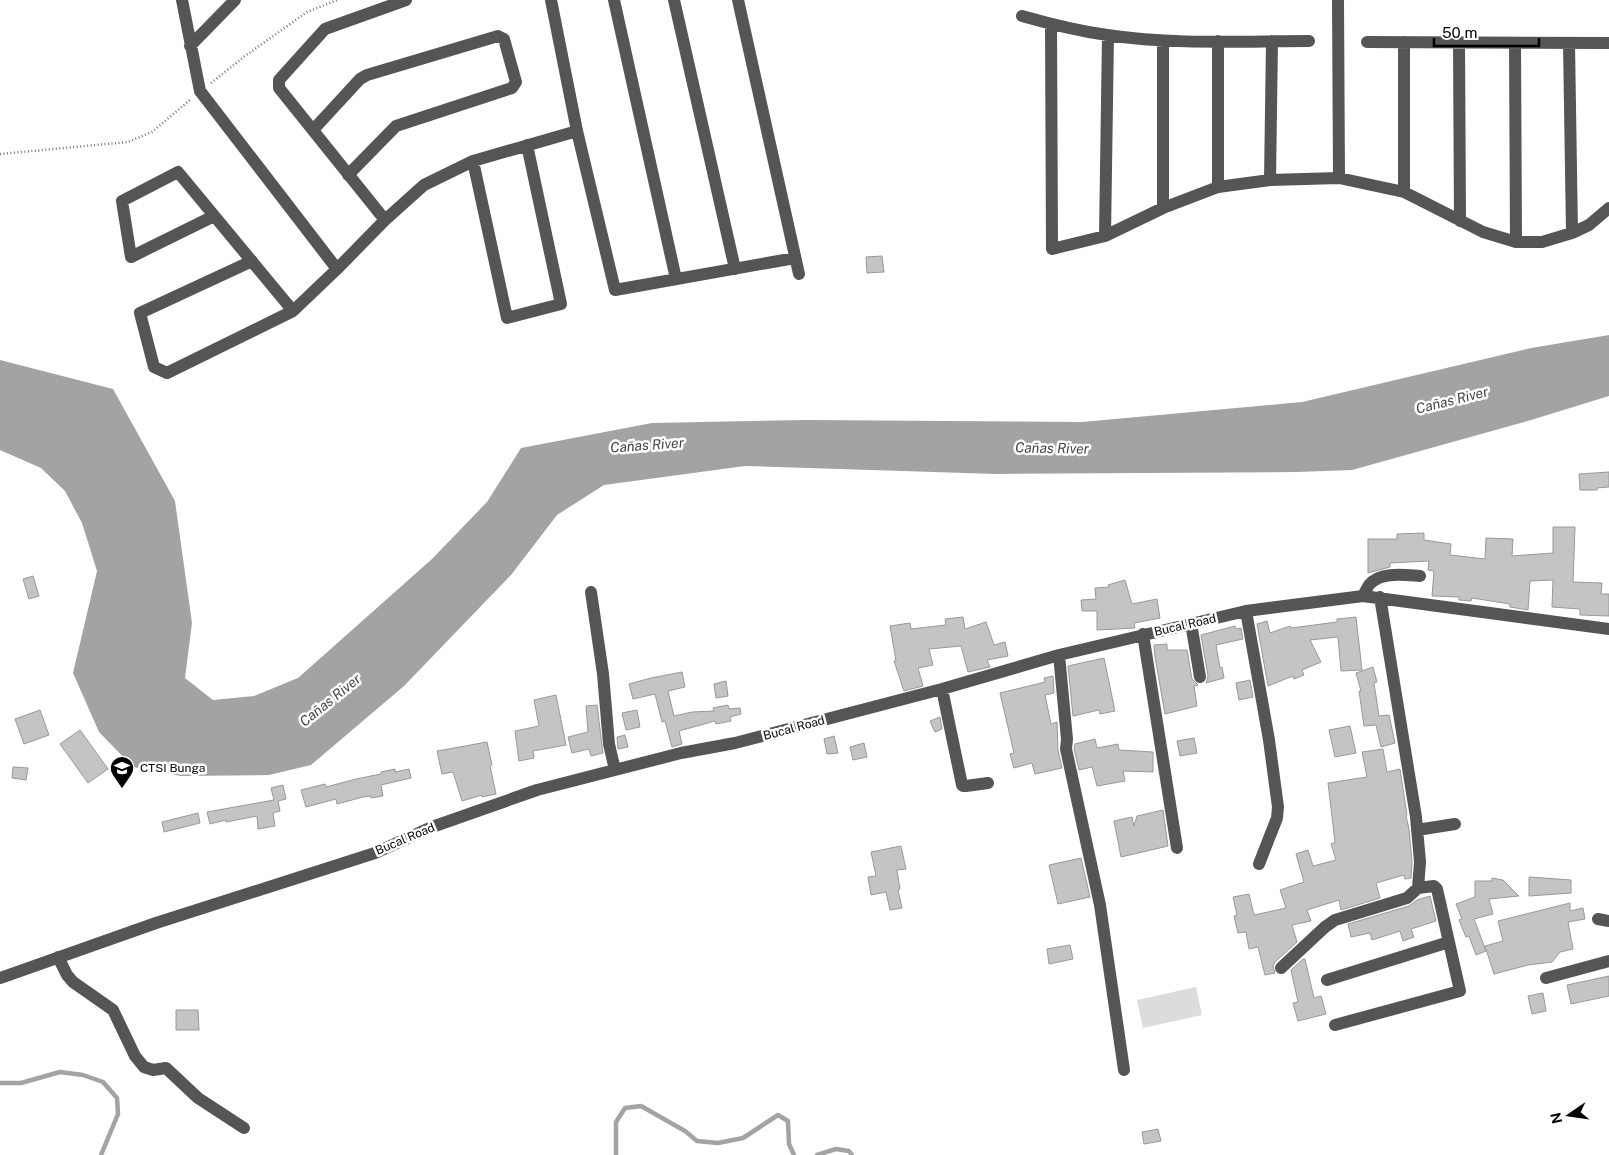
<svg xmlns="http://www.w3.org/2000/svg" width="1609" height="1155" viewBox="0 0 1609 1155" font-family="'Public Sans',sans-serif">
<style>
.green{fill:#dcdcdc}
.water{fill:#a3a3a3}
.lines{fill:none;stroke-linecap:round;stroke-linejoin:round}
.stream{stroke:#a3a3a3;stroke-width:4.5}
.building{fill:#c4c4c4;stroke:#999}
.path{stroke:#777;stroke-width:2.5;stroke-dasharray:1 2.5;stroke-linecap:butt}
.minor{stroke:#555;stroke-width:12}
.labels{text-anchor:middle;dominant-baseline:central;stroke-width:5;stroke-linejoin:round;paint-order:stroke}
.street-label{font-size:12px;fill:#000;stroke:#fff}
.poi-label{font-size:12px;fill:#000;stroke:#fff;text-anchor:start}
.water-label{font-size:14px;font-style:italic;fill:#444;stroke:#fff}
</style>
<rect width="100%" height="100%" fill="#fff"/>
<path class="green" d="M1196 987 1202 1015 1143 1028 1137 1000Z"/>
<path class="water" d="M1609 335V396L1531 420 1352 470 1297 472 996 474 745 466 604 485 557 515 511 575 404 686 311 765 269 775 181 776 133 767 99 732 73 673 97 571 82 523 65 491 41 468 0 450V360L113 389 175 501 192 623 185 678 213 700 254 696 298 678 432 559 487 502 521 448 652 423 807 420 1082 422 1302 402 1531 348Z"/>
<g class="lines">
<path class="stream" d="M0 1083H21L60 1072 83 1075 103 1082 117 1098 118 1114 101 1155
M616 1155V1122L625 1108 641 1106 685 1131 697 1141 718 1143 743 1138 778 1115 788 1121 789 1144 794 1155
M817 1155 836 1149 849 1151 852 1155"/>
</g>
<path class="building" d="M882 256 884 272 867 273 866 257Z
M1609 472V487L1597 488V490H1580L1579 474Z
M1553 527H1575L1573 582 1602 583 1601 594H1609V616L1580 615V609L1552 607 1553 580 1530 581 1528 610 1510 607V604L1472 598 1471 601 1459 600V597L1432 596 1434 571 1428 570 1429 561 1390 563V567L1368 573V539H1397V534L1424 533V540L1451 544 1450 555 1485 559 1486 538 1513 539 1512 556 1553 553Z
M33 576 39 596 29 599 23 579Z
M1125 580 1132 604 1157 599 1160 618 1134 623 1135 628 1097 630V611H1082L1081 600 1096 599 1095 588 1109 587 1108 585Z
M963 617 965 629 986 622 994 645 1005 642 1008 656 987 660 990 667 968 672 961 646 929 649 933 665 918 668 923 686 904 691 894 661H896L890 626 910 623 911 629 946 625 945 619Z
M1356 617 1362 670 1341 671 1338 637 1310 640 1321 662 1302 670 1304 675 1294 679 1293 676 1268 686 1257 624 1267 621 1270 633 1290 626 1291 628 1337 622V619Z
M1235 626 1236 629 1241 628 1243 639 1216 645 1220 668 1222 667 1224 678 1206 683 1208 676 1201 635Z
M1167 644V650H1187L1192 679 1198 685 1194 686 1197 706 1165 714 1155 657 1154 645Z
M1104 658 1115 711 1100 714 1099 710 1073 716 1068 666Z
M1373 667 1377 682 1374 683 1379 716 1389 715 1395 743 1381 747 1376 725 1364 726 1359 691H1361L1356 673Z
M682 672 685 687 668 691 674 716 692 712 714 711 713 708 728 705 729 709 740 708 741 714 730 717 731 721 716 724 715 721 679 731 682 744 672 747 665 721 662 722 655 694 633 699 629 684 651 678Z
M1053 676 1054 693 1045 695 1051 724 1057 722 1058 750 1062 768 1035 774 1032 763 1014 768 1010 754 1014 753 1000 693 1045 682 1044 678Z
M1250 680 1253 697 1239 700 1236 683Z
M726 681 728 696 716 698 714 684Z
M556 695 566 745 533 751 534 758 519 761 515 731 539 726 534 700Z
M597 705 603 753 591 756 589 749 572 753 568 737 588 732 586 706Z
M40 710 49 735 24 744 15 719Z
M637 710 640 727 626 730 622 713Z
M940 717 942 729 935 732 930 721Z
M1350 726 1356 753 1335 757 1329 730Z
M80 730 108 769 88 783 60 744Z
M625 735 628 747 618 749 617 737Z
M834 736 838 753 827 754 824 739Z
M1194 738 1197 753 1180 756 1177 741Z
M1095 739 1097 748 1118 744 1119 750 1153 752V772L1123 771 1125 781 1097 786 1092 767 1079 770 1074 749 1075 744Z
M487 742 492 765 490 766 496 794 482 797V795L462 801 453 772 442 774 437 751Z
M864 743 867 757 853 760 850 747Z
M1383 749 1387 772 1400 769 1407 815 1406 816 1409 829 1412 862 1411 878 1405 879 1404 875 1376 883 1380 898 1341 910 1339 900 1307 910 1311 921 1292 925 1297 942 1275 962 1273 966 1275 973 1265 975 1258 947 1249 949 1246 932 1238 933 1234 916 1237 915 1233 897 1249 894 1254 915 1286 908 1280 890 1304 882 1296 854 1308 850 1313 866 1336 860 1331 844 1335 842 1328 783 1367 777 1362 752Z
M13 767 28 768 26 780 12 778Z
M395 769V772L409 769 411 778 381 785 383 796 371 798V796L363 797 337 804 336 799 306 807 301 790 325 784 326 787 356 779 381 774V772Z
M283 785 286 799 278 801 280 811 273 813 275 826 258 829 257 816 226 822V820L210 824 207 812 274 800 271 788Z
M1163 810 1168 846 1121 857 1114 821 1132 817 1134 826 1137 816Z
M198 813 200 823 164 832 162 822Z
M901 846 906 869 897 870 900 889 898 890 902 908 890 910 886 892 871 895 868 877 876 876 871 852Z
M1081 858 1090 897 1058 904 1049 865Z
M1529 877 1571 880V893L1529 896Z
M1492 878 1503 880 1519 896 1489 899 1493 914 1474 919 1486 951 1476 955 1469 936 1466 937 1459 920 1462 919 1456 904 1475 897V881H1492Z
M1430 896 1436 921 1411 929 1414 937 1403 941 1400 931 1372 940 1370 933 1351 937 1348 924 1409 906 1417 900Z
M1570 903V911L1583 908 1585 919 1568 922 1573 949 1560 952 1552 962 1528 965 1494 974 1485 946 1503 941 1498 921Z
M1070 945 1073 959 1049 964 1047 949Z
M1303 959H1305L1314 998 1321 996 1326 1014 1298 1021 1293 1003 1298 1002 1291 970Z
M1609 976V996L1571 1004 1567 985Z
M1543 993 1546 1011 1532 1014 1528 996Z
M176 1010H198L199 1030H176Z
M1158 1129 1161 1141 1144 1144 1142 1132Z"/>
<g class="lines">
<path class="path" d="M211 83 245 56 307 12 337 0
M0 154 128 142 152 132 191 99"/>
<path class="minor" d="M182 0 200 91 337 269
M551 0 577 131 615 290 795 258
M614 0 676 279
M674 0 735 269
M738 0 799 274
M1338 0 1339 178
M1022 16C1050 24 1079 31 1107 35 1174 45 1242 41 1309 41
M1051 24 1052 249 1105 236 1163 208 1218 187 1270 180 1339 178 1404 192 1483 232 1516 242H1542L1572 233 1589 225 1609 208
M1367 42 1609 43
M1459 43 1460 221
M1515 43 1516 242
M1569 43 1572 233
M190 46 235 0
M313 130 360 79 367 75 498 36 504 39 516 82 512 88 396 126 348 175
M473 161 507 318 561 304 527 145
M1270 180 1272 41
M1218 187V41
M1404 192V42
M1163 208V41
M214 216 131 257 122 201 178 172 293 311
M385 220 279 88V80L325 29 406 0
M1105 236 1108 35
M252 261 140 313 154 367 167 373 293 311 337 269 385 220 424 185 473 161 577 131
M591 592 603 674 609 744 615 770
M1363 596C1365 592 1367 588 1369 585 1380 571 1405 575 1420 576
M1246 611 1269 740 1278 807 1277 818 1259 864
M1191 623 1200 677
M1143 634 1177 848
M1059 655 1067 739 1066 749 1100 905 1124 1070
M942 689 962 785 963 786H966L988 783
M1417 830 1455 824
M1598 919 1609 921
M58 957 67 975 73 982 113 1010 135 1056 144 1067 153 1070 166 1068 198 1098 244 1128
M1281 968 1325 927 1335 920 1407 898 1418 888 1420 862 1416 817 1380 597
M0 978 156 923 375 853 432 827 537 790 681 753 735 743 942 689 1059 655 1246 611 1363 596 1609 629
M1546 978 1609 961
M1327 980 1449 942
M1335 1025 1460 991 1437 889 1434 886 1418 888"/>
</g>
<defs>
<g id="school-pin" transform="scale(1.25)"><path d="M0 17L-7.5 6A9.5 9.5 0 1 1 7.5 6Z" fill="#000" stroke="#fff"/><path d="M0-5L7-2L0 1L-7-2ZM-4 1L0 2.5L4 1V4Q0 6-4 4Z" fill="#fff"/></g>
</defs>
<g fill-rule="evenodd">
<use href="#school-pin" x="122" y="768"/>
</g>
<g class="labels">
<g class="street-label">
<text transform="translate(1185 625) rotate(-13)">Bucal Road</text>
<text transform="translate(794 728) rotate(-15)">Bucal Road</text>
<text transform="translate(405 839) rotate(-23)">Bucal Road</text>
</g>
<g class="poi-label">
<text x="140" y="768">CTSI Bunga</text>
</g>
<g class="water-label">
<text transform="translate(1452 400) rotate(-14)">Cañas River</text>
<text transform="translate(647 445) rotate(-4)">Cañas River</text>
<text transform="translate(1052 448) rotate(1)">Cañas River</text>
<text transform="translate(330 700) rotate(-39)">Cañas River</text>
</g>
</g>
<g transform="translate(1569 1115) rotate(257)" stroke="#ffffff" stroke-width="4" paint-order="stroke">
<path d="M0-4L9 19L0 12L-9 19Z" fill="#000000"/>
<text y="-8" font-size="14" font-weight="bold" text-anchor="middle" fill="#000000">N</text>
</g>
<path d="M1434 38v8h105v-8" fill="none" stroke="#000000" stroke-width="2.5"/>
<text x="1442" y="38" font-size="15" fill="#000000" stroke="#ffffff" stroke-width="4" paint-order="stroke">50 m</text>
</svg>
